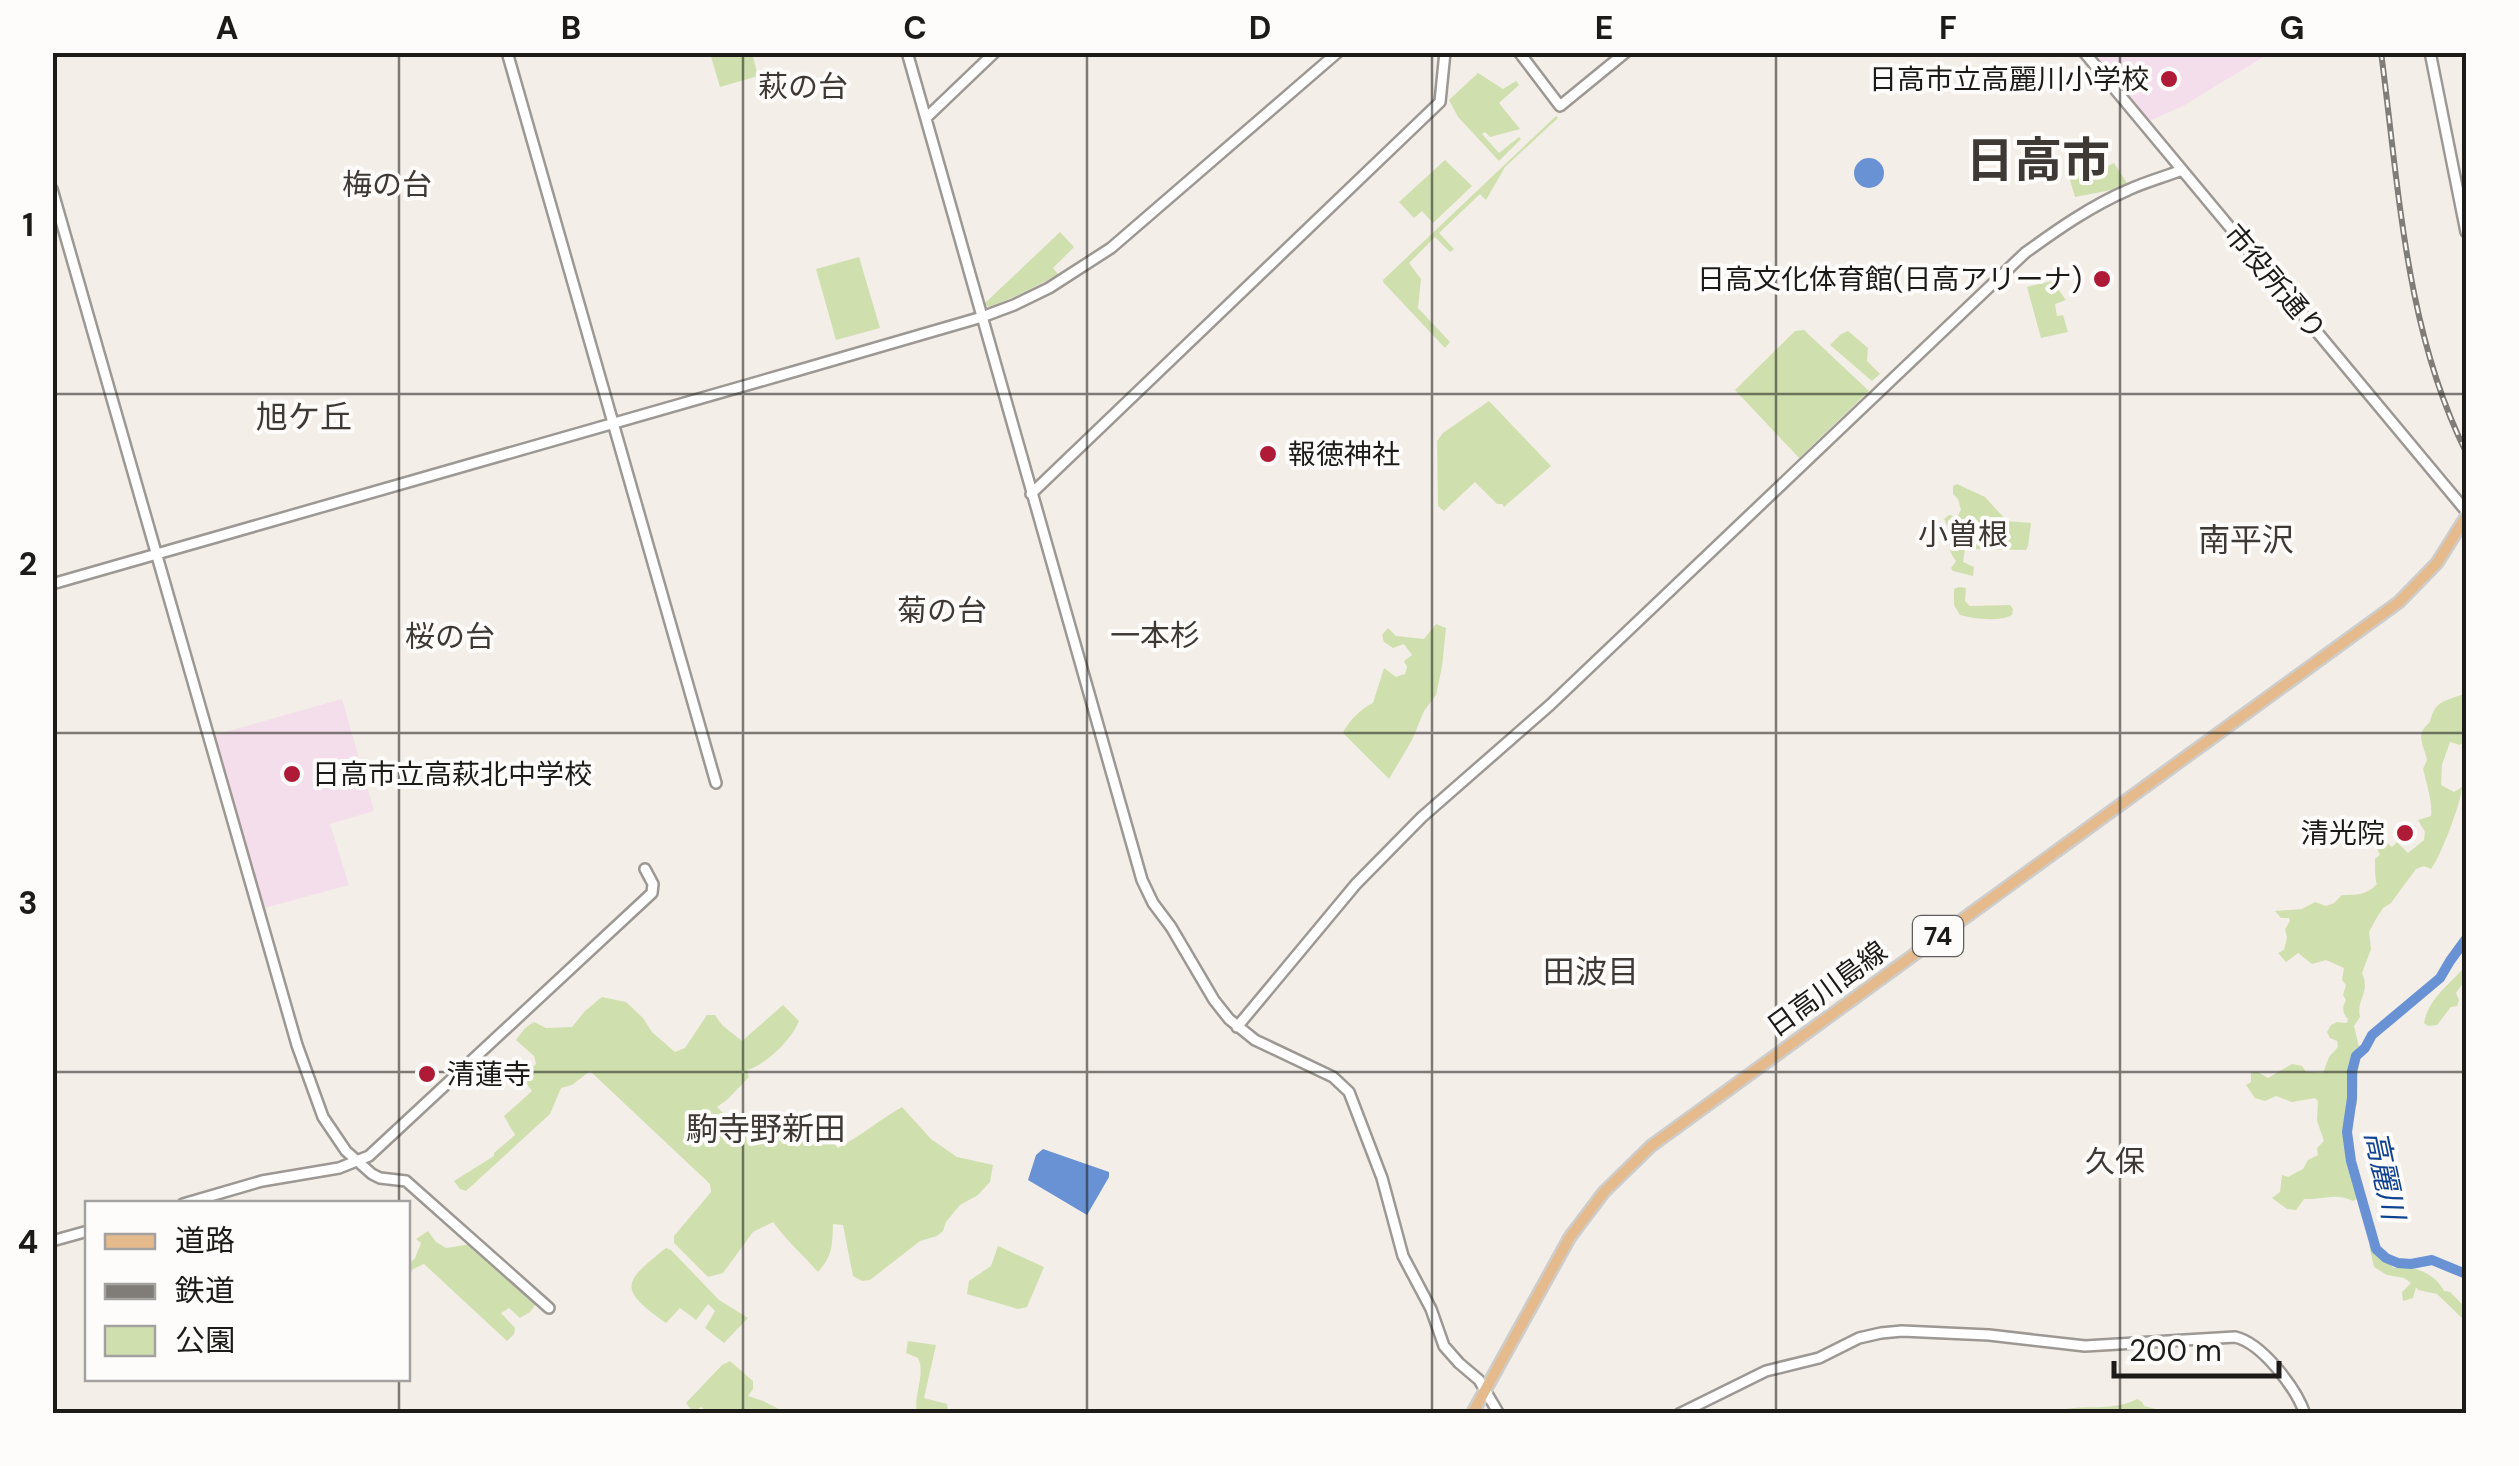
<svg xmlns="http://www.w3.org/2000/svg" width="2519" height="1466" viewBox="0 0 2519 1466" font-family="'DM Sans','Noto Sans JP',sans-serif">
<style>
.education{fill:#f4deeb}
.green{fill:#cfe0ae}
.water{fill:#6992d5}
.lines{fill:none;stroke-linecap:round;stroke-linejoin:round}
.river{stroke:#6992d5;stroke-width:10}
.secondary-casing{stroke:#9d9893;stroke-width:14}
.primary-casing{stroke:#cdcdcc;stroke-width:15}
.secondary{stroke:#fff;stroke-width:9}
.primary{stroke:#e5bb8e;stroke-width:10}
.rail-casing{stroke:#807d78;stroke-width:6}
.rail{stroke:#fefcfa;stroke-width:2.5;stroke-dasharray:8;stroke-linecap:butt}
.grid{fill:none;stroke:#1c1b18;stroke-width:2.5;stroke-opacity:0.55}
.poi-dot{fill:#af1b37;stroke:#fefcfa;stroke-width:4}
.labels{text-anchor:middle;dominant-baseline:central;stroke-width:8;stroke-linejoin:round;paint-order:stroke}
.shield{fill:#fefcfa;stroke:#605e5c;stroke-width:2.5}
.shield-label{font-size:25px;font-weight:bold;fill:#1c1b18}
.poi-label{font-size:28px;fill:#1c1b18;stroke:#fefcfa;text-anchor:end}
.street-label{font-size:28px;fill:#1c1b18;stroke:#fefcfa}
.neighbourhood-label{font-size:30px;fill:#3e3935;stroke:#fefcfa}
.water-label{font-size:30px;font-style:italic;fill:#0f4290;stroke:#fefcfa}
.quarter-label{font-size:32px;fill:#3e3935;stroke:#fefcfa}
.town-label{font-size:48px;font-weight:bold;fill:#3e3935;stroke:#fefcfa}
.neatline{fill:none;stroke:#1c1b18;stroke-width:4}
.grid-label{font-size:32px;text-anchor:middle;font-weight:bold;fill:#1c1b18}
</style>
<rect width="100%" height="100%" fill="#f4eee8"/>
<path class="education" d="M2090 53H2270L2183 106 2147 122Z
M342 699 374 811 330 824 349 885 261 909 211 736Z"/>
<path class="green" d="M710 53H752L758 76 720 87Z
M1478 73 1503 89 1516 81 1519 85 1499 103 1520 129 1490 137 1485 132 1482 134 1499 153 1519 137 1521 139 1499 161 1458 117 1449 100Z
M1556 116 1558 118 1505 167 1486 200 1480 194 1439 233 1454 249 1450 252 1435 237 1409 263 1421 279 1418 308 1450 342 1445 348 1383 282V280Z
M1445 160 1472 186 1433 223 1422 211 1414 218 1399 202Z
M2114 163 2127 183 2111 190 2075 197 2068 173 2082 168C2091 173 2105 168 2114 163Z
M1060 232 1074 247 1053 268 1058 274C1036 287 1013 298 989 307L984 304Z
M859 257 880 328 836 340 816 269Z
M2052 281 2066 300 2055 304 2057 316 2063 315 2068 332 2041 338 2027 287Z
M1804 330 1869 391 1799 458 1735 390 1795 331Z
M1848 331 1868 348 1867 361 1880 374 1872 381 1830 345 1841 334Z
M1489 401 1551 466 1504 507 1502 504H1497L1475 482 1444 511 1438 506 1437 441 1443 433Z
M1957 484 1985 497 2007 521 2031 523 2028 546 2026 550 1965 549 1963 562 1974 567 1973 576 1953 571 1951 568 1956 561C1944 546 1953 532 1944 519L1949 515 1957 517 1961 510 1958 499 1953 494V486Z
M1959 587 1966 588 1965 601 1970 606 2010 605 2013 609 2012 615C1999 622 1974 619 1960 615L1954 605V589Z
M1436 624 1446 628 1442 667 1436 695 1424 711 1412 740 1389 779 1343 733C1348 721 1362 708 1373 703L1384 668 1396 677 1405 674 1407 667 1404 661 1412 655 1404 644 1393 648 1384 642 1382 635 1388 628 1396 636 1424 639Z
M2466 693V740L2460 745 2450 742 2442 765 2441 785 2454 792 2462 787C2461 803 2441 856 2431 869L2424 866 2416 869 2391 903 2383 908 2376 919 2369 932 2371 949 2362 973C2371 993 2356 999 2360 1017L2354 1026 2361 1055 2358 1071 2357 1104 2352 1114 2350 1126 2351 1152 2355 1159 2361 1197 2353 1201C2336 1192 2322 1200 2304 1199L2296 1210 2287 1209 2272 1198 2280 1192 2282 1175 2288 1177 2303 1169 2308 1160 2318 1155 2317 1148 2324 1141 2317 1121 2318 1101 2315 1098 2292 1102 2276 1096 2265 1101 2255 1098 2246 1085 2251 1082V1073L2258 1072 2268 1078 2292 1064 2302 1066 2306 1072 2323 1073 2329 1057 2338 1047 2337 1041 2330 1038 2327 1032 2331 1025 2337 1022 2347 1023 2348 1019C2342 1013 2342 1007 2346 1000L2343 995 2346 985 2342 980 2344 968 2326 960 2312 964 2298 953 2286 962 2278 953 2284 950 2287 937 2285 929 2290 921 2289 918H2281L2275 911 2302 909 2315 902 2326 906 2334 903 2342 895C2356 895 2367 895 2377 884 2375 881 2375 864 2375 859L2380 855 2375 844 2380 837 2392 847 2397 842 2408 853 2424 840 2425 832 2418 820 2431 816C2433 803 2426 782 2423 769L2427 760C2424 745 2414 735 2430 722 2435 699 2447 701 2466 693Z
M2466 965V979L2456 993 2459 1000 2457 1006 2451 1007 2437 1025 2428 1026 2424 1023C2429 997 2451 984 2466 965Z
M602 997 626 1002 643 1018 652 1032 675 1052 685 1048 707 1015H715L722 1025 742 1041 783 1005 799 1021C792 1039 766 1065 747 1070L749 1077 728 1099 717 1107 730 1120 735 1119 743 1128 748 1143H758L774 1129 779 1134 788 1131 803 1136 820 1129 838 1148C861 1136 879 1120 902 1107L931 1139 957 1157 993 1165 990 1182 978 1195 960 1205 946 1222 943 1231 937 1236 920 1241 870 1280 862 1281 853 1276 843 1225 833 1224C832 1246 833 1255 818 1272 803 1255 786 1240 773 1222L753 1232 723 1273 708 1277 674 1243V1236L711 1192 710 1184 590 1071 572 1085 561 1088 550 1114 466 1191 460 1189 454 1181 494 1156V1153L515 1135 504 1116 532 1091 521 1077 536 1064 534 1056 516 1040 525 1028 534 1022 546 1028 572 1027 585 1011Z
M428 1231 436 1242 446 1248 471 1244 526 1293 536 1304 530 1312 520 1318 509 1308 501 1313 515 1328 514 1334 507 1341 424 1264 413 1269 408 1277V1265L415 1258 421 1243 416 1239Z
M2371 1245 2376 1253 2394 1268C2412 1264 2436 1274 2444 1291L2450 1292 2466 1308V1322L2437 1294 2418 1290 2416 1287 2413 1298 2403 1301 2402 1292 2411 1283 2404 1278 2387 1275 2374 1267 2369 1245Z
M998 1246 1044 1267 1027 1307 1018 1309 967 1294 969 1281 991 1266Z
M666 1248 671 1250 719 1300 748 1318 724 1343 705 1328 715 1311 708 1304 696 1320 680 1308 666 1323C618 1289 622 1283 666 1248Z
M908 1341 936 1345 924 1398 947 1404 948 1413H917C913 1395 926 1375 918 1358L906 1353Z
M730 1361 753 1381V1389L748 1396 763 1401 787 1413H708L701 1407 693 1412 686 1403 722 1365Z
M2137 1399 2142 1402 2144 1406 2172 1413H2064L2066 1409C2089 1405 2115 1411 2137 1399Z"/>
<path class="water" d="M1854 173a15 15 0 1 1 30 0a15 15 0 1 1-30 0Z
M1043 1149 1109 1172V1177L1087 1215 1028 1180 1036 1155Z"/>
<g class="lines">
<path class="river" d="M2466 939 2450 961 2440 978 2372 1035 2365 1048 2356 1056 2352 1071V1098L2347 1132 2351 1161 2376 1249 2386 1258 2398 1263 2411 1264 2432 1260 2466 1274"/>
<g class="secondary-casing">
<path id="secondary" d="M507 52 716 783
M907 52 1142 880 1153 903 1171 927 1214 1000 1229 1019 1255 1040 1333 1077 1349 1092 1382 1178 1403 1256 1431 1309 1444 1346 1459 1363 1479 1380 1499 1414
M1519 52 1560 106 1626 52
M2084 52 2466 511
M2430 52 2466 232
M926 118 995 52
M52 189 297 1045 323 1117 346 1151 372 1174 380 1178 406 1181 549 1308
M1031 494 1440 102 1445 52
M52 584 796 371 982 317 1014 305 1049 288 1111 248 1338 52
M1237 1027 1356 884 1422 817 1550 705 2025 253C2058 229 2091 206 2128 190 2145 182 2164 177 2182 170
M183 1204 262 1181 339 1168 369 1156 652 893 653 884 645 869
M52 1241 88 1231
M1679 1414 1766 1371 1819 1358 1859 1338 1881 1333 1902 1331 1989 1335 2085 1346 2235 1337C2262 1343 2296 1388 2305 1414"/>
</g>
<g class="primary-casing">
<path id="primary" d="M1472 1414 1570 1237 1604 1192 1651 1146 2399 602 2437 563 2466 517"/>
</g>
<use href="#secondary" class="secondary"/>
<use href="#primary" class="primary"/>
<g class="rail-casing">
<path id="rail" d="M2381 52C2399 188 2405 329 2466 452"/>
</g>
<use href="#rail" class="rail"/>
</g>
<path class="grid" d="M399 52V1204M743 52V1414M1087 52V1414M1432 52V1414M1776 52V1414M2120 52V1414M52 394H2466M52 733H2466M52 1072H2466M399 1378V1414"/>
<g class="poi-dot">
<circle cx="2169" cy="79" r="10"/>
<circle cx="2102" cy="279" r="10"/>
<circle cx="1268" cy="454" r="10"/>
<circle cx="292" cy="774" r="10"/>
<circle cx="2405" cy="833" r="10"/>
<circle cx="427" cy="1074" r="10"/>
</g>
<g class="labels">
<rect class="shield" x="1913" y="916" width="50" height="40" rx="8"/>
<g class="shield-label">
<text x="1938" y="936">74</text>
</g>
<g class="poi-label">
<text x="2149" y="79">日高市立高麗川小学校</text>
<text x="2082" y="279">日高文化体育館(日高アリーナ)</text>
<text x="1288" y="454" text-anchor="start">報徳神社</text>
<text x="312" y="774" text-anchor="start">日高市立高萩北中学校</text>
<text x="2385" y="833">清光院</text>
<text x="447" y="1074" text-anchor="start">清蓮寺</text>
</g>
<g class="street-label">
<text transform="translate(2275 282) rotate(50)">市役所通り</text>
<text transform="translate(1827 989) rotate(-36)">日高川島線</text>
</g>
<g class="neighbourhood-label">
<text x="803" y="86">萩の台</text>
<text x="387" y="184">梅の台</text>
<text x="1963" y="534">小曽根</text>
<text x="942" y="610">菊の台</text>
<text x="1155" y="635">一本杉</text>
<text x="450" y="636">桜の台</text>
<text x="2115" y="1161">久保</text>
</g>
<g class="water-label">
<text transform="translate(2385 1175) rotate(78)">高麗川</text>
</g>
<g class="quarter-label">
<text x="304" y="417">旭ケ丘</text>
<text x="2246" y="540">南平沢</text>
<text x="1591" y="972">田波目</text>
<text x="766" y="1129">駒寺野新田</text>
</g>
<g class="town-label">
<text x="2038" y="160">日高市</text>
</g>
</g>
<rect width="2519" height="1466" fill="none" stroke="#fefcfa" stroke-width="110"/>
<rect x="85" y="1201" width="325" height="180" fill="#fefcfa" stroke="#a4a2a0" stroke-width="2.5"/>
<rect x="105" y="1234" width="50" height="15" fill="#e5bb8e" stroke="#a4a2a0" stroke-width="2.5"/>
<text x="175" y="1251" font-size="30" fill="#1c1b18">道路</text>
<rect x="105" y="1284" width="50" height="15" fill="#807d78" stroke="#a4a2a0" stroke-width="2.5"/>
<text x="175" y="1301" font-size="30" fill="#1c1b18">鉄道</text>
<rect x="105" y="1326" width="50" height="30" fill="#cfe0ae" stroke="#a4a2a0" stroke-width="2.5"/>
<text x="175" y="1351" font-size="30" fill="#1c1b18">公園</text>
<path d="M2114 1361v15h165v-15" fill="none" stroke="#1c1b18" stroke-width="5"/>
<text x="2129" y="1361" font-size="30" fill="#1c1b18" stroke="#fefcfa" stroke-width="8" paint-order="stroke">200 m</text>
<rect x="55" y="55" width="2409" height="1356" class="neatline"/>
<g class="grid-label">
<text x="227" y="39">A</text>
<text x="571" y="39">B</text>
<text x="915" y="39">C</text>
<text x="1260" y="39">D</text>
<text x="1604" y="39">E</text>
<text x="1948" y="39">F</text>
<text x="2292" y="39">G</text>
<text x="28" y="236">1</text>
<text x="28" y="575">2</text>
<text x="28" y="914">3</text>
<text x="28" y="1253">4</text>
</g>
</svg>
